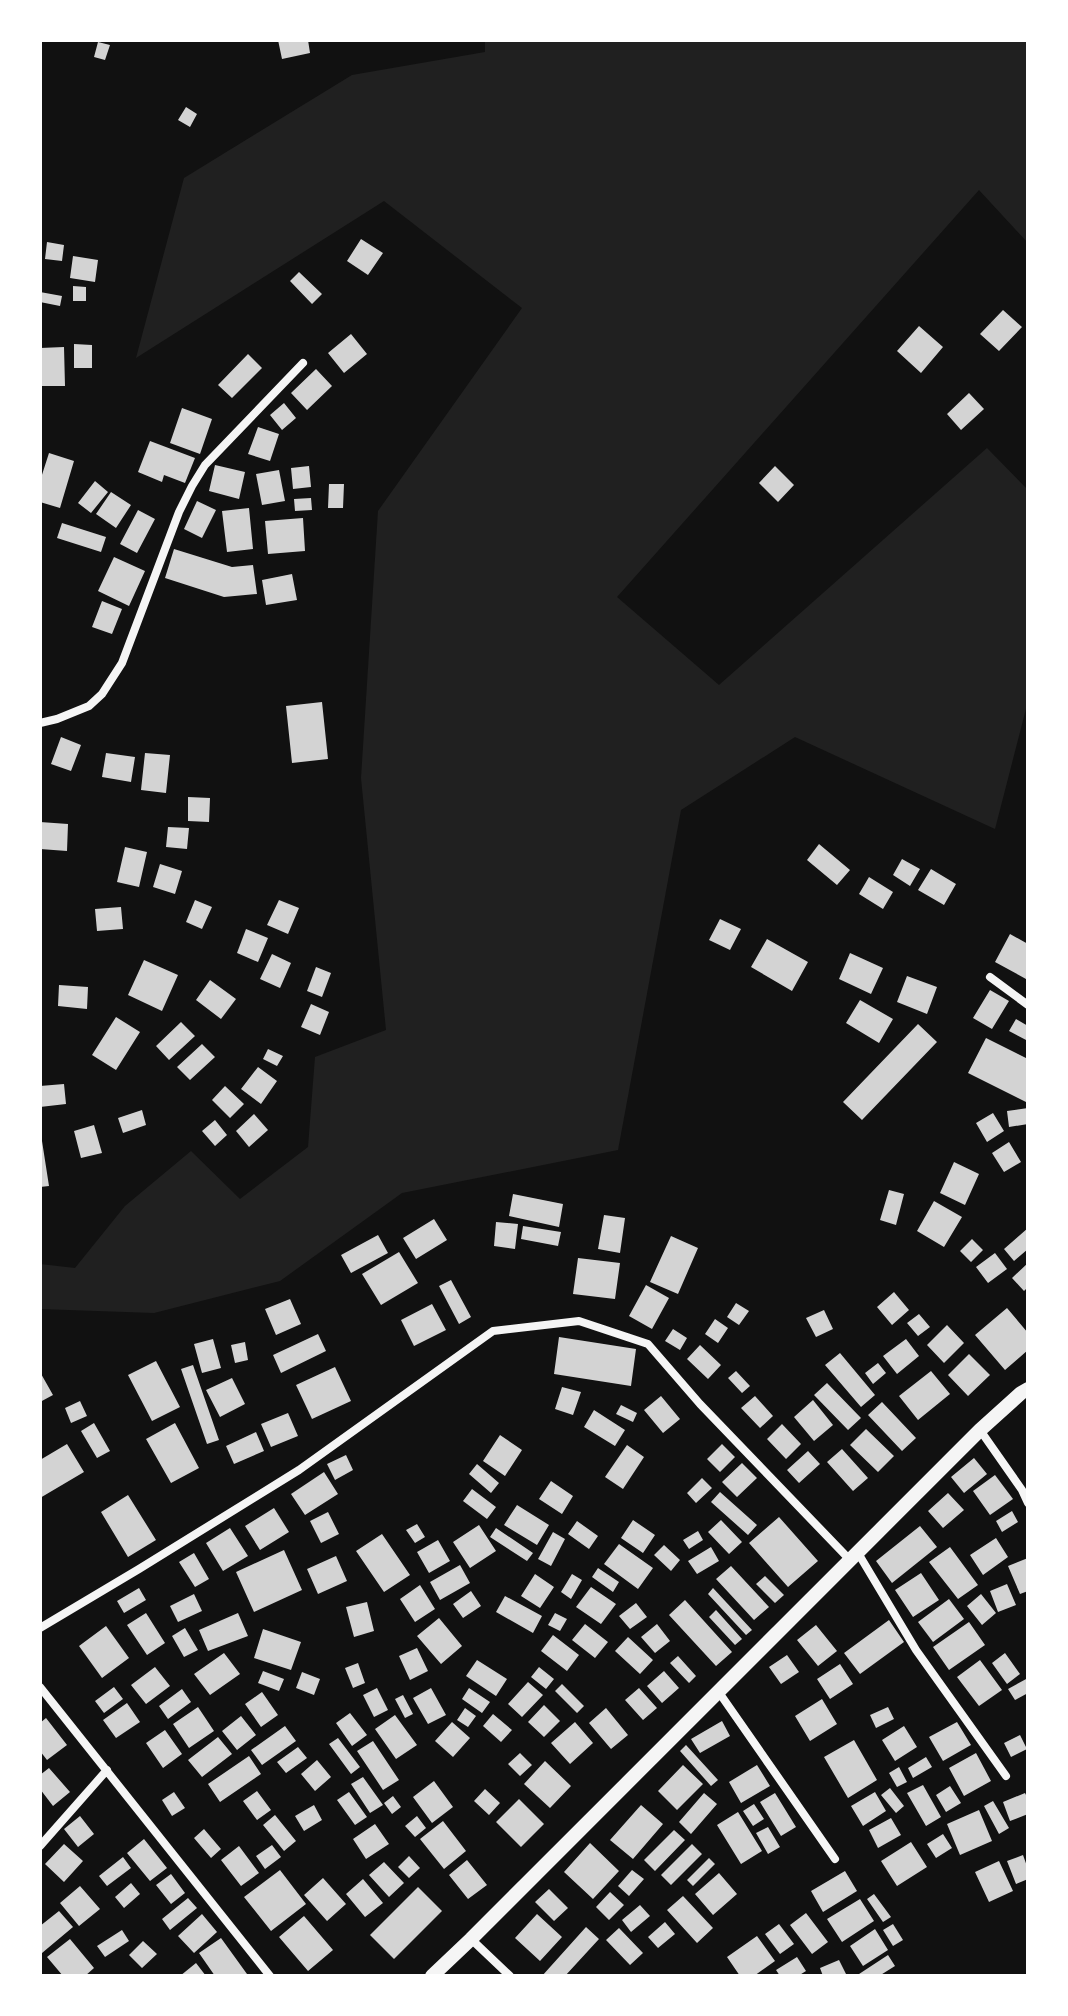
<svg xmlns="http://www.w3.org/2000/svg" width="1068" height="2016" viewBox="0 0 1068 2016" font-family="Lato,sans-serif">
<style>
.green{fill:#202020}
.building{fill:#d3d3d3}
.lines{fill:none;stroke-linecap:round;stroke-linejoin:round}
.minor{stroke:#f5f5f5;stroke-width:8}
.trunk{stroke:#f5f5f5;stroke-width:14}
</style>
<rect width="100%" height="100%" fill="#111"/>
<path class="green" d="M485 40H1028V243L979 190 617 597 719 685 987 448 1028 490V701L995 829 795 737 681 810 618 1150 402 1193 280 1281 154 1313 40 1309V1264L75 1268 125 1206 191 1151 240 1199 308 1147 315 1057 386 1030 361 778 378 511 522 308 384 201 136 358 184 178 352 75 485 52Z"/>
<path class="building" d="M278 40H308L310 53 282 59Z
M98 42 110 45 105 60 94 57Z
M186 107 197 114 190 127 178 120Z
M361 239 383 253 368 275 347 261Z
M47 242 64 245 62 261 45 259Z
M73 256 98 260 95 282 70 278Z
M299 272 322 294 312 304 290 281Z
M73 286 86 287V301H73Z
M40 292 62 296 60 306 40 302Z
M1003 310 1022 327 999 351 980 334Z
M919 326 943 347 921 373 897 351Z
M351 334 367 354 344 373 328 353Z
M74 344 92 345V368H74Z
M64 347 65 386H40V348Z
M248 354 262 368 232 398 218 385Z
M316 369 332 386 307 410 291 393Z
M969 393 984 409 961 430 947 414Z
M284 403 296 418 282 430 270 415Z
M182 408 212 419 200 454 170 443Z
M258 427 279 434 270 461 248 454Z
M150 441 195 458 185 483 164 475 162 482 138 472Z
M49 453 74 461 60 508 40 502V481Z
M215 465 245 472 239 499 209 491Z
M309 466 311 487 293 489 291 468Z
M775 466 794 485 778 502 759 483Z
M279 470 285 501 262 505 256 474Z
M95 481 108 492 91 513 78 503Z
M329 484H344L343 508H328Z
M111 492 131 505 116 528 96 514Z
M311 498 312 510 295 511 294 499Z
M197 501 216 510 202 538 184 529Z
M249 508 253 549 227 552 222 511Z
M138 510 155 519 137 553 120 544Z
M303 518 305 551 268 554 265 521Z
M62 523 106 537 101 552 57 538Z
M174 549 232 567 253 565 257 594 224 597 165 578Z
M114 557 145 571 129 606 98 591Z
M292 574 297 600 266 605 262 580Z
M102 601 122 609 112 634 92 627Z
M322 702 328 759 292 763 286 706Z
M61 737 81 745 71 771 51 764Z
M106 753 135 757 131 782 102 777Z
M145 753 170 755 166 793 141 790Z
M188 797 210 798 209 822 188 821Z
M40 822 68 824 67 851 40 849Z
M168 827 189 828 187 849 166 847Z
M819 844 850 870 837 885 807 860Z
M125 847 147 852 139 887 117 882Z
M902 859 920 869 910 886 893 875Z
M160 864 182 871 175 894 153 887Z
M931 869 956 884 944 905 918 890Z
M869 877 893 892 883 909 859 894Z
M195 900 212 907 202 929 186 922Z
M279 900 299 908 288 934 267 925Z
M121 907 123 929 97 931 95 909Z
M720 919 741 929 730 950 709 940Z
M246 929 268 938 258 962 237 953Z
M1010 934 1028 944V975L1026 979 995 962Z
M767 939 808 962 792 991 751 967Z
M850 953 883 968 871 994 839 979Z
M272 954 291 963 280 988 260 979Z
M144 960 178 975 162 1011 128 995Z
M316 967 331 973 322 997 307 991Z
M907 976 937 987 927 1014 897 1002Z
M210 980 236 999 221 1019 196 1000Z
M59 985 88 987 87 1009 58 1006Z
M990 990 1009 1001 992 1029 973 1018Z
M860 1000 893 1019 879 1043 846 1023Z
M311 1004 329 1012 320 1035 301 1027Z
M116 1017 140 1032 116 1070 92 1055Z
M1016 1019 1028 1026V1041L1009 1031Z
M181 1022 195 1036 169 1060 156 1046Z
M918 1024 937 1042 862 1120 843 1102Z
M986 1038 1028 1059V1097L1026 1102 968 1073Z
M202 1044 215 1057 190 1080 177 1067Z
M268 1049 283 1056 277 1066 263 1059Z
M258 1067 277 1081 261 1104 241 1089Z
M64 1084 66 1104 40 1107V1086Z
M225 1086 244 1104 230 1118 212 1100Z
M1028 1108V1124L1009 1127 1007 1111Z
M142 1110 146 1125 123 1133 118 1118Z
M993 1113 1004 1131 987 1142 976 1123Z
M254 1114 268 1130 249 1147 236 1131Z
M215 1120 227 1135 215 1146 202 1131Z
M94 1125 102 1153 81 1158 74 1131Z
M40 1141H42L49 1186 40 1187Z
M1009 1142 1021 1162 1004 1172 992 1153Z
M954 1162 979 1174 965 1205 940 1193Z
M889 1190 904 1194 896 1225 880 1220Z
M513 1194 563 1204 559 1227 509 1216Z
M934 1201 962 1217 944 1247 917 1231Z
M604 1215 625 1218 620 1253 598 1249Z
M434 1219 447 1240 416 1259 403 1238Z
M496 1222 518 1224 515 1249 494 1246Z
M523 1226 561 1232 558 1246 521 1239Z
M1028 1228V1249L1014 1261 1004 1249Z
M378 1235 388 1253 351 1273 341 1255Z
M671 1236 698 1248 678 1294 650 1282Z
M972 1239 983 1250 971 1262 960 1251Z
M399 1252 418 1283 381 1305 362 1274Z
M995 1253 1007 1269 988 1283 976 1267Z
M578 1258 620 1263 615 1299 573 1294Z
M1028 1263V1287L1024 1291 1012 1278Z
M451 1280 471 1317 459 1324 439 1286Z
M646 1285 669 1298 652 1329 629 1316Z
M894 1292 909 1310 892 1325 877 1307Z
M290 1299 301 1324 276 1335 265 1309Z
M736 1303 749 1311 739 1325 727 1317Z
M432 1304 446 1330 414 1346 401 1320Z
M1007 1308 1028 1333V1350L1005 1370 975 1335Z
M824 1310 833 1329 816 1337 806 1318Z
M919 1314 930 1327 918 1336 907 1323Z
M715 1319 728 1328 718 1343 705 1334Z
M947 1325 964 1343 944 1363 927 1345Z
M673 1329 687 1338 680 1350 665 1341Z
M318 1334 326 1351 281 1373 273 1355Z
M559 1337 636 1349 631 1386 554 1374Z
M213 1339 221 1368 202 1373 194 1344Z
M906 1339 919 1356 897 1374 883 1356Z
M245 1342 248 1360 235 1363 231 1345Z
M700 1345 721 1365 708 1379 687 1359Z
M840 1353 875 1395 861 1407 825 1365Z
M969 1354 990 1375 968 1396 948 1375Z
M156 1361 180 1407 152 1421 128 1375Z
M878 1363 886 1373 873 1384 865 1373Z
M193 1365 219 1440 207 1444 181 1369Z
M335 1367 351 1401 312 1419 296 1385Z
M736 1371 750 1386 742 1393 728 1378Z
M931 1371 950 1394 918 1420 899 1396Z
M40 1372 53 1395 40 1402Z
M232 1378 245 1404 220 1417 206 1390Z
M827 1383 861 1418 848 1430 814 1395Z
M562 1387 581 1392 573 1415 555 1409Z
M661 1396 680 1419 663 1433 644 1410Z
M755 1396 773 1416 760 1428 741 1408Z
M813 1400 833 1425 814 1441 794 1417Z
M80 1401 87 1416 71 1423 65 1408Z
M882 1402 916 1438 902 1451 868 1415Z
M621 1405 637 1413 633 1422 616 1414Z
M594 1410 625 1430 615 1446 584 1427Z
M288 1413 298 1436 271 1447 261 1424Z
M94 1423 110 1451 97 1458 81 1431Z
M175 1423 199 1468 171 1483 146 1439Z
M782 1424 801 1444 786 1459 767 1439Z
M866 1429 894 1456 878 1472 850 1445Z
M256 1432 264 1451 234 1464 226 1446Z
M500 1435 522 1450 505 1476 483 1461Z
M67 1444 84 1472 40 1498V1460Z
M722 1444 735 1457 720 1472 707 1459Z
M627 1445 644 1457 623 1489 605 1477Z
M842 1449 868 1478 853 1491 827 1462Z
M808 1451 820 1464 799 1483 787 1470Z
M346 1455 353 1470 335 1480 327 1464Z
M974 1458 987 1474 964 1493 951 1477Z
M742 1463 757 1478 737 1497 722 1482Z
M477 1464 499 1483 491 1493 469 1474Z
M324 1472 338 1494 305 1515 291 1494Z
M995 1475 1013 1499 990 1515 973 1491Z
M702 1478 712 1488 696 1503 687 1493Z
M551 1481 573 1496 562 1514 539 1499Z
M472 1489 496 1507 487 1519 463 1501Z
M720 1492 757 1525 748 1535 711 1502Z
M948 1493 964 1510 943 1528 928 1511Z
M128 1495 156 1540 128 1557 101 1512Z
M517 1505 549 1525 537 1545 504 1525Z
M274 1508 289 1532 260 1550 245 1526Z
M1012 1511 1018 1522 1002 1532 996 1521Z
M328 1512 339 1534 321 1543 310 1521Z
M779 1517 818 1561 788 1587 749 1543Z
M633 1520 655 1535 643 1553 621 1538Z
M721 1520 742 1542 729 1554 708 1532Z
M577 1521 598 1536 589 1549 568 1534Z
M417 1524 425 1537 415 1543 406 1530Z
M479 1525 496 1551 470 1568 453 1542Z
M920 1526 937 1547 892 1583 876 1561Z
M230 1528 248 1556 223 1571 206 1543Z
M496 1528 533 1553 527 1561 490 1537Z
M698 1531 703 1540 689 1549 683 1540Z
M553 1532 565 1539 551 1566 538 1559Z
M382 1534 410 1575 384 1592 356 1551Z
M996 1538 1008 1557 983 1575 970 1555Z
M438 1540 450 1561 429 1573 417 1552Z
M619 1544 653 1568 638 1589 604 1564Z
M664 1545 680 1560 671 1571 654 1555Z
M711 1547 719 1561 697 1574 688 1561Z
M950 1547 978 1585 958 1599 929 1562Z
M284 1550 302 1590 254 1612 236 1572Z
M194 1553 209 1579 195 1587 179 1562Z
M336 1556 347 1581 318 1594 307 1569Z
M1028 1558V1591L1020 1594 1008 1566Z
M460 1565 470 1583 440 1600 430 1582Z
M731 1566 769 1607 754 1620 716 1579Z
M598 1568 619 1582 613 1592 592 1577Z
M921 1573 939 1600 913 1617 895 1590Z
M535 1574 554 1587 540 1608 521 1596Z
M572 1574 582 1580 571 1599 561 1592Z
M765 1576 784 1595 775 1603 756 1584Z
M1007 1584 1016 1605 998 1612 990 1591Z
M420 1585 435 1609 415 1622 400 1599Z
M591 1587 616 1604 601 1624 576 1607Z
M139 1588 146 1600 124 1613 117 1601Z
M713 1588 752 1630 746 1635 708 1594Z
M471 1591 481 1606 463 1618 453 1604Z
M194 1594 202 1611 178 1622 170 1606Z
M981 1594 996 1613 982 1625 967 1606Z
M505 1596 542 1616 533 1633 496 1612Z
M949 1599 964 1619 933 1642 918 1622Z
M685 1600 732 1652 716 1666 669 1615Z
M367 1602 374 1631 354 1637 346 1607Z
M636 1603 647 1617 630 1629 619 1616Z
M716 1610 742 1639 735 1645 709 1617Z
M146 1613 165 1643 147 1655 127 1625Z
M238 1613 248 1636 208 1651 199 1630Z
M555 1613 567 1619 560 1631 548 1625Z
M439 1618 462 1646 441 1664 417 1636Z
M889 1620 904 1642 860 1674 844 1653Z
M969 1622 985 1645 949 1670 933 1647Z
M585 1624 608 1642 595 1658 572 1640Z
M657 1624 670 1641 655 1653 641 1637Z
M816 1625 837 1651 818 1666 797 1640Z
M106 1626 129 1658 102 1678 79 1646Z
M185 1628 198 1650 184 1657 172 1636Z
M263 1629 301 1642 291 1670 254 1658Z
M553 1635 579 1655 567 1671 541 1651Z
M628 1637 653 1660 640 1674 615 1651Z
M417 1648 428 1671 410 1680 399 1656Z
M224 1653 240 1674 210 1695 194 1674Z
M1005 1653 1020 1674 1007 1684 992 1663Z
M787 1655 799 1672 781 1684 769 1667Z
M678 1656 696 1676 689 1683 670 1663Z
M477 1660 507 1679 496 1696 466 1676Z
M980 1660 1002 1690 979 1706 957 1677Z
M358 1663 365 1683 353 1688 345 1668Z
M840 1664 853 1684 830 1699 817 1679Z
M155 1667 170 1686 146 1704 131 1685Z
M539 1667 554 1679 546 1689 531 1677Z
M263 1671 284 1679 279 1691 258 1683Z
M664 1671 679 1688 662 1703 647 1686Z
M302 1672 320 1679 314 1695 296 1688Z
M1028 1678V1693L1015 1700 1008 1689Z
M528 1682 543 1695 522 1717 508 1704Z
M562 1684 584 1706 577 1713 555 1691Z
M114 1687 123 1699 104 1713 95 1701Z
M377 1688 388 1710 374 1717 363 1695Z
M431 1688 446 1715 428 1724 413 1698Z
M469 1688 490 1702 482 1713 462 1699Z
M639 1688 657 1708 643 1720 625 1700Z
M182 1689 191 1702 168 1719 159 1706Z
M262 1692 278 1715 261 1727 245 1704Z
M403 1695 413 1714 405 1718 395 1699Z
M822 1699 837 1724 810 1741 795 1716Z
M127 1703 140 1722 116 1738 103 1720Z
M544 1705 560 1721 544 1737 528 1722Z
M198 1707 214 1731 189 1748 173 1724Z
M888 1707 894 1719 876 1728 870 1715Z
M465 1708 476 1716 468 1727 457 1720Z
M606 1708 628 1735 611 1749 589 1723Z
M350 1713 367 1735 352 1746 336 1723Z
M493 1714 512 1730 501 1742 483 1726Z
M395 1715 417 1745 396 1759 375 1729Z
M241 1716 256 1735 237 1750 222 1731Z
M46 1718 67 1745 47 1760 40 1751V1723Z
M722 1721 730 1736 700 1753 691 1739Z
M452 1722 470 1738 453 1757 435 1741Z
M575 1722 593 1743 570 1764 551 1743Z
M957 1722 971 1745 943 1761 929 1737Z
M285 1726 296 1741 262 1765 251 1750Z
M904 1726 917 1747 895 1761 882 1740Z
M165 1730 182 1754 163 1768 146 1743Z
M1020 1735 1027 1749 1011 1757 1004 1743Z
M218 1737 232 1754 202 1777 188 1760Z
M338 1738 360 1767 351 1774 329 1744Z
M854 1740 877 1780 848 1798 824 1757Z
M373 1741 399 1780 383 1790 357 1751Z
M686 1745 718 1780 711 1786 680 1751Z
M298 1747 307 1758 286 1773 277 1762Z
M520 1753 532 1765 520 1776 508 1764Z
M976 1753 991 1781 964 1796 949 1768Z
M249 1756 261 1774 220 1802 208 1784Z
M926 1757 932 1767 913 1778 908 1768Z
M317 1760 331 1777 315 1791 301 1774Z
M545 1761 571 1786 550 1808 524 1784Z
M683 1765 703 1784 677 1810 658 1791Z
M757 1765 770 1786 741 1803 729 1782Z
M899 1767 907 1782 897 1787 889 1773Z
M49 1768 70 1792 53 1806 40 1789V1775Z
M363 1777 383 1805 370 1813 351 1784Z
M434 1781 453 1807 432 1823 413 1797Z
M923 1785 941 1817 926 1826 907 1793Z
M950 1786 961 1803 946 1812 936 1795Z
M890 1788 904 1806 896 1813 881 1795Z
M485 1789 500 1803 489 1815 474 1801Z
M257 1791 271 1810 257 1820 243 1801Z
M174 1792 185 1808 172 1816 162 1800Z
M349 1792 367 1817 355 1825 337 1800Z
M875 1792 886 1811 863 1826 851 1806Z
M704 1793 717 1804 691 1834 679 1822Z
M775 1793 796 1827 781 1836 760 1802Z
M1025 1793 1028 1799V1814L1010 1821 1003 1802Z
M393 1796 401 1807 392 1814 384 1803Z
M519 1799 544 1824 521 1847 496 1822Z
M993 1801 1009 1828 999 1834 984 1806Z
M754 1804 764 1819 753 1826 743 1811Z
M314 1805 322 1820 304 1831 295 1816Z
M641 1805 663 1824 633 1859 610 1840Z
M979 1810 992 1841 960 1855 947 1824Z
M738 1812 762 1851 741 1864 717 1825Z
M275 1815 296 1841 284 1851 263 1825Z
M80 1816 94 1834 78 1847 64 1829Z
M417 1816 426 1828 415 1837 405 1826Z
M891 1818 901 1835 878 1848 869 1830Z
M443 1821 466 1851 444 1869 420 1839Z
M375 1824 389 1844 366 1859 353 1839Z
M768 1827 780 1847 768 1854 756 1833Z
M204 1829 221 1849 211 1858 194 1838Z
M674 1830 685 1840 655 1871 644 1860Z
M943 1834 952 1848 936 1858 927 1844Z
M144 1839 167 1868 150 1881 127 1853Z
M911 1842 927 1867 897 1886 881 1861Z
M590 1843 619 1871 593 1899 564 1872Z
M64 1844 83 1861 64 1882 45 1864Z
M692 1844 702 1854 671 1885 661 1875Z
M272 1845 281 1857 265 1869 256 1856Z
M239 1846 259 1873 241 1886 221 1860Z
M1023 1855 1028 1869V1879L1016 1884 1007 1861Z
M409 1856 420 1868 409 1878 398 1867Z
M123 1857 131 1868 107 1886 99 1876Z
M709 1858 715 1864 693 1886 687 1880Z
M467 1860 487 1885 468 1899 449 1875Z
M999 1861 1013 1891 989 1902 975 1872Z
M384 1862 404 1883 389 1897 369 1875Z
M280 1870 306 1904 271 1931 244 1897Z
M632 1870 644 1879 629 1896 618 1886Z
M845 1871 857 1891 823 1912 811 1891Z
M719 1873 737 1894 713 1915 695 1894Z
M171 1874 185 1893 171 1904 156 1885Z
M323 1878 346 1904 327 1921 304 1895Z
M363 1879 383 1903 365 1917 346 1894Z
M131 1883 140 1894 124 1908 115 1897Z
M80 1886 100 1909 79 1926 60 1903Z
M418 1887 442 1911 394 1959 370 1935Z
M549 1889 568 1908 554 1921 535 1902Z
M610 1892 624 1905 609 1920 596 1907Z
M874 1894 891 1917 883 1922 867 1899Z
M683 1896 713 1928 697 1943 667 1910Z
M188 1898 197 1908 170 1930 162 1919Z
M860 1899 874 1921 842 1942 827 1919Z
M640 1905 650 1916 631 1932 622 1920Z
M59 1911 73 1927 42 1953 40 1951V1926Z
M806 1913 828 1942 812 1954 790 1925Z
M202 1914 217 1932 194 1953 178 1936Z
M537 1914 562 1937 540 1961 515 1938Z
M304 1916 333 1950 308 1971 279 1937Z
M665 1922 675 1934 658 1948 648 1937Z
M779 1924 794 1944 780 1954 765 1934Z
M893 1924 903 1940 893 1946 883 1930Z
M586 1927 599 1939 565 1976H542Z
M619 1928 643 1953 630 1965 606 1940Z
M875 1929 888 1950 863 1966 850 1946Z
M122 1930 129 1941 105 1957 97 1946Z
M757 1936 775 1961 754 1976H740L727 1957Z
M221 1938 247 1974 244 1976H215L199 1953Z
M70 1939 94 1968 85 1976H63L47 1957Z
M143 1941 157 1954 142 1968 129 1955Z
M888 1955 895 1966 879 1976H856Z
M797 1957 806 1971 798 1976H780L776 1970Z
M839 1960 847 1976H823L820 1968Z
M196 1963 206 1976H180Z"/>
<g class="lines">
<path class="minor" d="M40 723 57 719 89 706 102 694 122 663 179 512 192 486 205 465 303 363
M990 977 1028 1005
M980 1430 1022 1490 1028 1503
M858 1553 916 1650 1006 1776
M40 1628 139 1569 299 1470 493 1331 579 1321 648 1344 700 1404 851 1561
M40 1687 270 1976
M718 1691 835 1859
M40 1846 107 1770
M471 1939 510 1976"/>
<path class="trunk" d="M432 1976 471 1939 980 1430 1021 1393 1028 1389"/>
</g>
<rect width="1068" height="2016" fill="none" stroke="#ffffff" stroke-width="84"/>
</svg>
